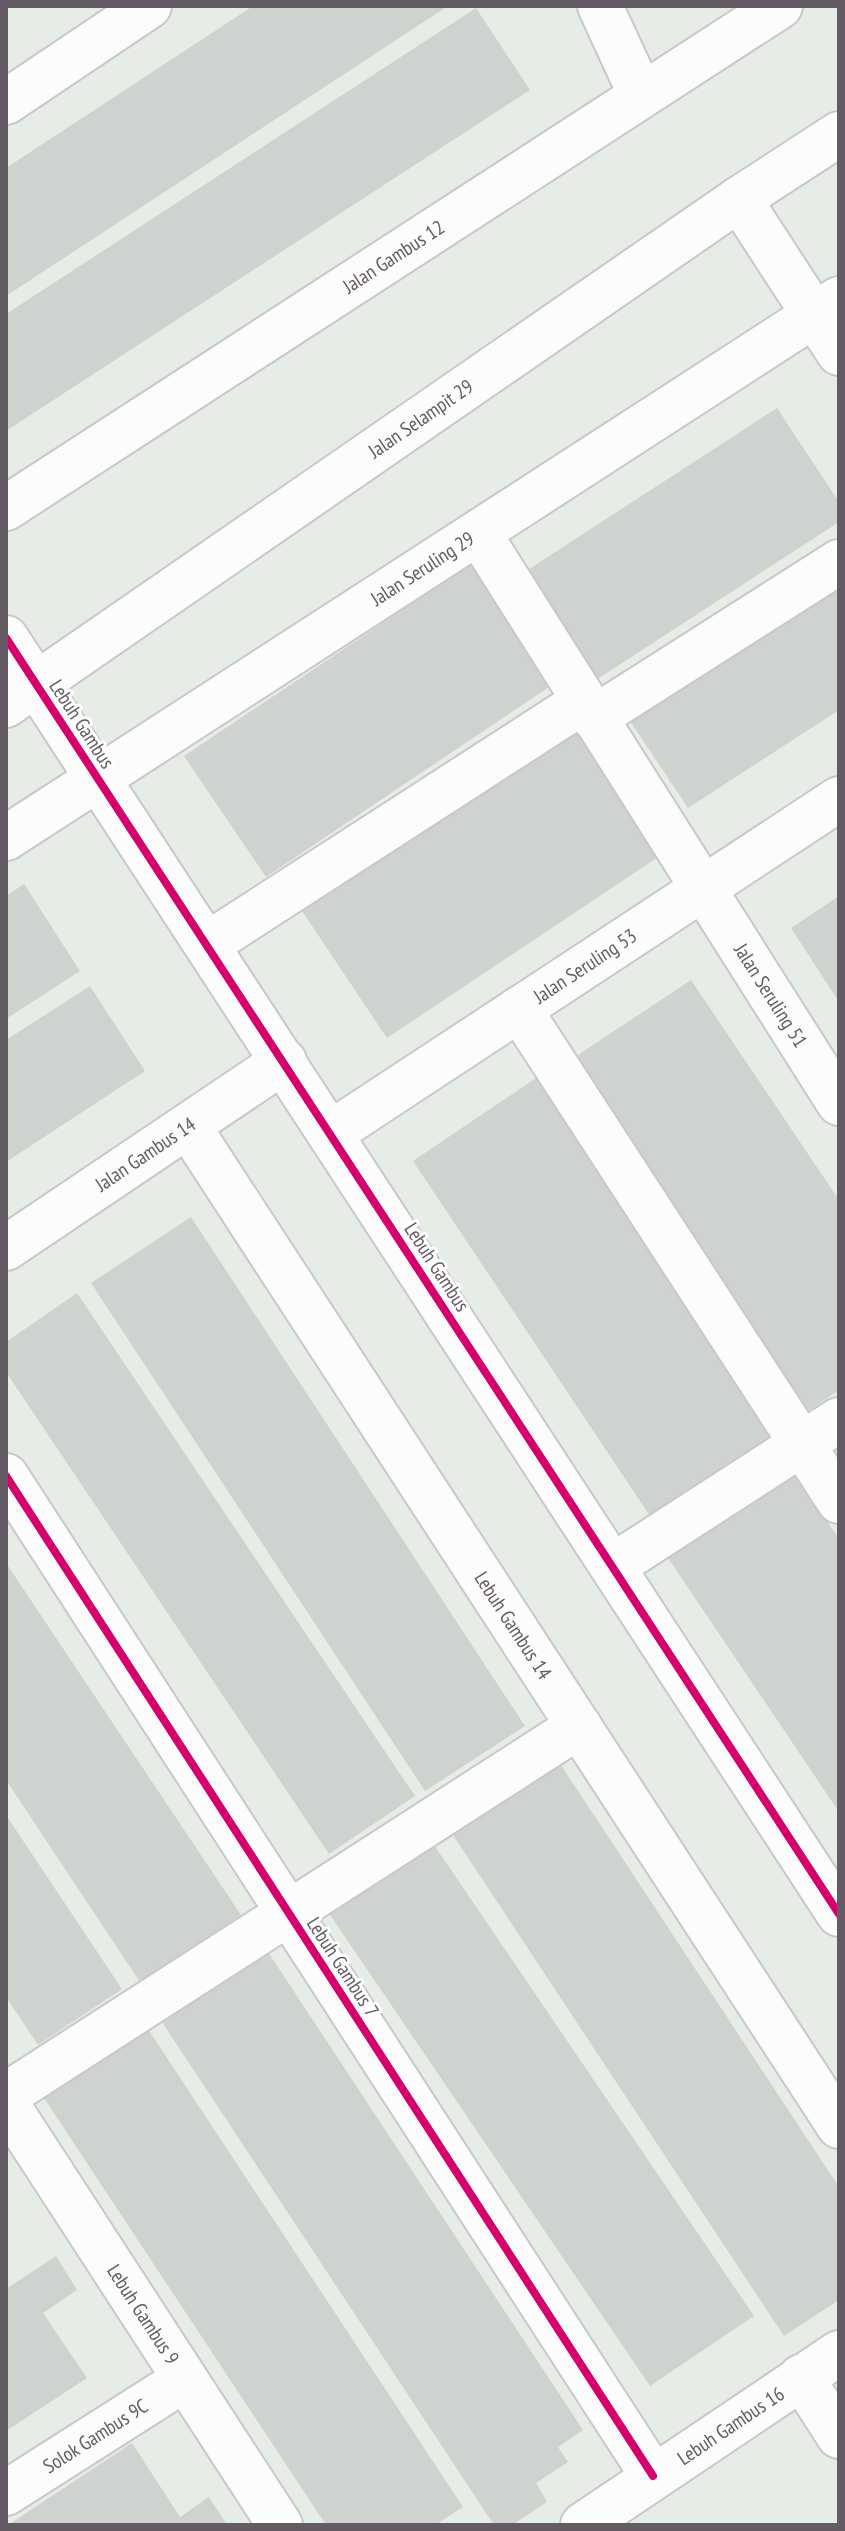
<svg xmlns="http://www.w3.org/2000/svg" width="845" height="2531" viewBox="0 0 845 2531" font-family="'PT Sans Narrow',sans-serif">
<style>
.building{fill:#cfd3cf}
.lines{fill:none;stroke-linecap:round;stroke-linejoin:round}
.minor-casing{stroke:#c8c8c8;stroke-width:48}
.minor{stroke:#fbfcfb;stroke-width:44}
.cycleway-casing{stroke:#fff;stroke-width:13}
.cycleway{stroke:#d6006c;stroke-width:8}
.labels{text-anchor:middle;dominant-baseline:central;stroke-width:6;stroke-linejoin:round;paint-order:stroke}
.street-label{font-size:20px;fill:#645b65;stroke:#fff}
</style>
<rect width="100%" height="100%" fill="#e6ece6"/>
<path class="building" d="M253 6H448L6 296V168Z
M476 8 530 90 6 431V314Z
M777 408 839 502V522L596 680 526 571Z
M474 562 555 683 266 877 184 756Z
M839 577V710L688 808 626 715Z
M576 723 664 853 387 1038 300 908Z
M24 884 80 971 6 1019V896Z
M839 896V1002L791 928Z
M691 980 839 1200V1390L802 1415 566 1063Z
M90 986 145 1071 6 1162V1040Z
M536 1078 779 1443 656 1525 413 1161Z
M191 1217 525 1726 425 1791 91 1283Z
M77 1293 415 1796 329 1854 6 1372V1342Z
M790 1467 839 1539V1812L664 1552Z
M6 1563 241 1915 140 1982 6 1780Z
M555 1756 839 2187V2300L784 2336 447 1826Z
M6 1815 122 1989 38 2045 6 1997Z
M428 1836 754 2316 650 2386 324 1906Z
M264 1946 583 2430 558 2447 568 2462 536 2483 547 2502 512 2525H494L158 2016Z
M144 2023 463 2507 435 2525H326L40 2092Z
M56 2256 77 2290 43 2313 87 2378 6 2431V2289Z
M132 2443 180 2517 209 2497 227 2525H8Z"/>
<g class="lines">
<g class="minor-casing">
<g id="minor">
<path d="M600 6 641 95"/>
<path d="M6 102 149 6"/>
<path d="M739 199 839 353"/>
<path id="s1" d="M6 508 780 6"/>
<path id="s2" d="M479 534 839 1103"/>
<path d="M6 638 839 1914"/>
<path id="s3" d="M6 705 739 199 839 134"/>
<path d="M594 718 839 562"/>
<path id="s4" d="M6 838 839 299"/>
<path d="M208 944 584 701"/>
<path d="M519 1009 839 1501"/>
<path id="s5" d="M188 1126 839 2126"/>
<path id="s6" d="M331 1133 839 799"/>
<path id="s7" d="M6 1248 284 1061"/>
<path d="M6 1476 653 2476"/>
<path d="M613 1566 839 1420"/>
<path d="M6 2095 579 1726"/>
<path id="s8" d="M6 2103 280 2525"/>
<path d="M801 2377 839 2436"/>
<path id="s9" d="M6 2493 185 2379"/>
<path id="s10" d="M583 2525 839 2353"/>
</g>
</g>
<use href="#minor" class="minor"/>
<g class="cycleway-casing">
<path id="cycleway" d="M6 638 839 1914
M6 1476 653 2476"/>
</g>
<use href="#cycleway" class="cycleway"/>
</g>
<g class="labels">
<g class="street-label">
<text stroke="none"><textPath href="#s1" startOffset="462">Jalan Gambus 12</textPath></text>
<text stroke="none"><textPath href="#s3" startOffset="504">Jalan Selampit 29</textPath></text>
<text stroke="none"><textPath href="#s4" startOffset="496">Jalan Seruling 29</textPath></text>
<text transform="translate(82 724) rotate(57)">Lebuh Gambus</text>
<text stroke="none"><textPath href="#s6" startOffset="304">Jalan Seruling 53</textPath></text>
<text stroke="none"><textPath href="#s2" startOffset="546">Jalan Seruling 51</textPath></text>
<text stroke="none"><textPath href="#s7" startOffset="168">Jalan Gambus 14</textPath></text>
<text transform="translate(437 1267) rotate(57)">Lebuh Gambus</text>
<text stroke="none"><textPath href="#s5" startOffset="596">Lebuh Gambus 14</textPath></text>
<text transform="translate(343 1967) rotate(57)">Lebuh Gambus 7</text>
<text stroke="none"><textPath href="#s8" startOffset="252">Lebuh Gambus 9</textPath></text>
<text stroke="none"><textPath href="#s10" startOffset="178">Lebuh Gambus 16</textPath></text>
<text stroke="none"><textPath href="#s9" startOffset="106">Solok Gambus 9C</textPath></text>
</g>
</g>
<rect width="845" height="2531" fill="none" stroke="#645b65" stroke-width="16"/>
</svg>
